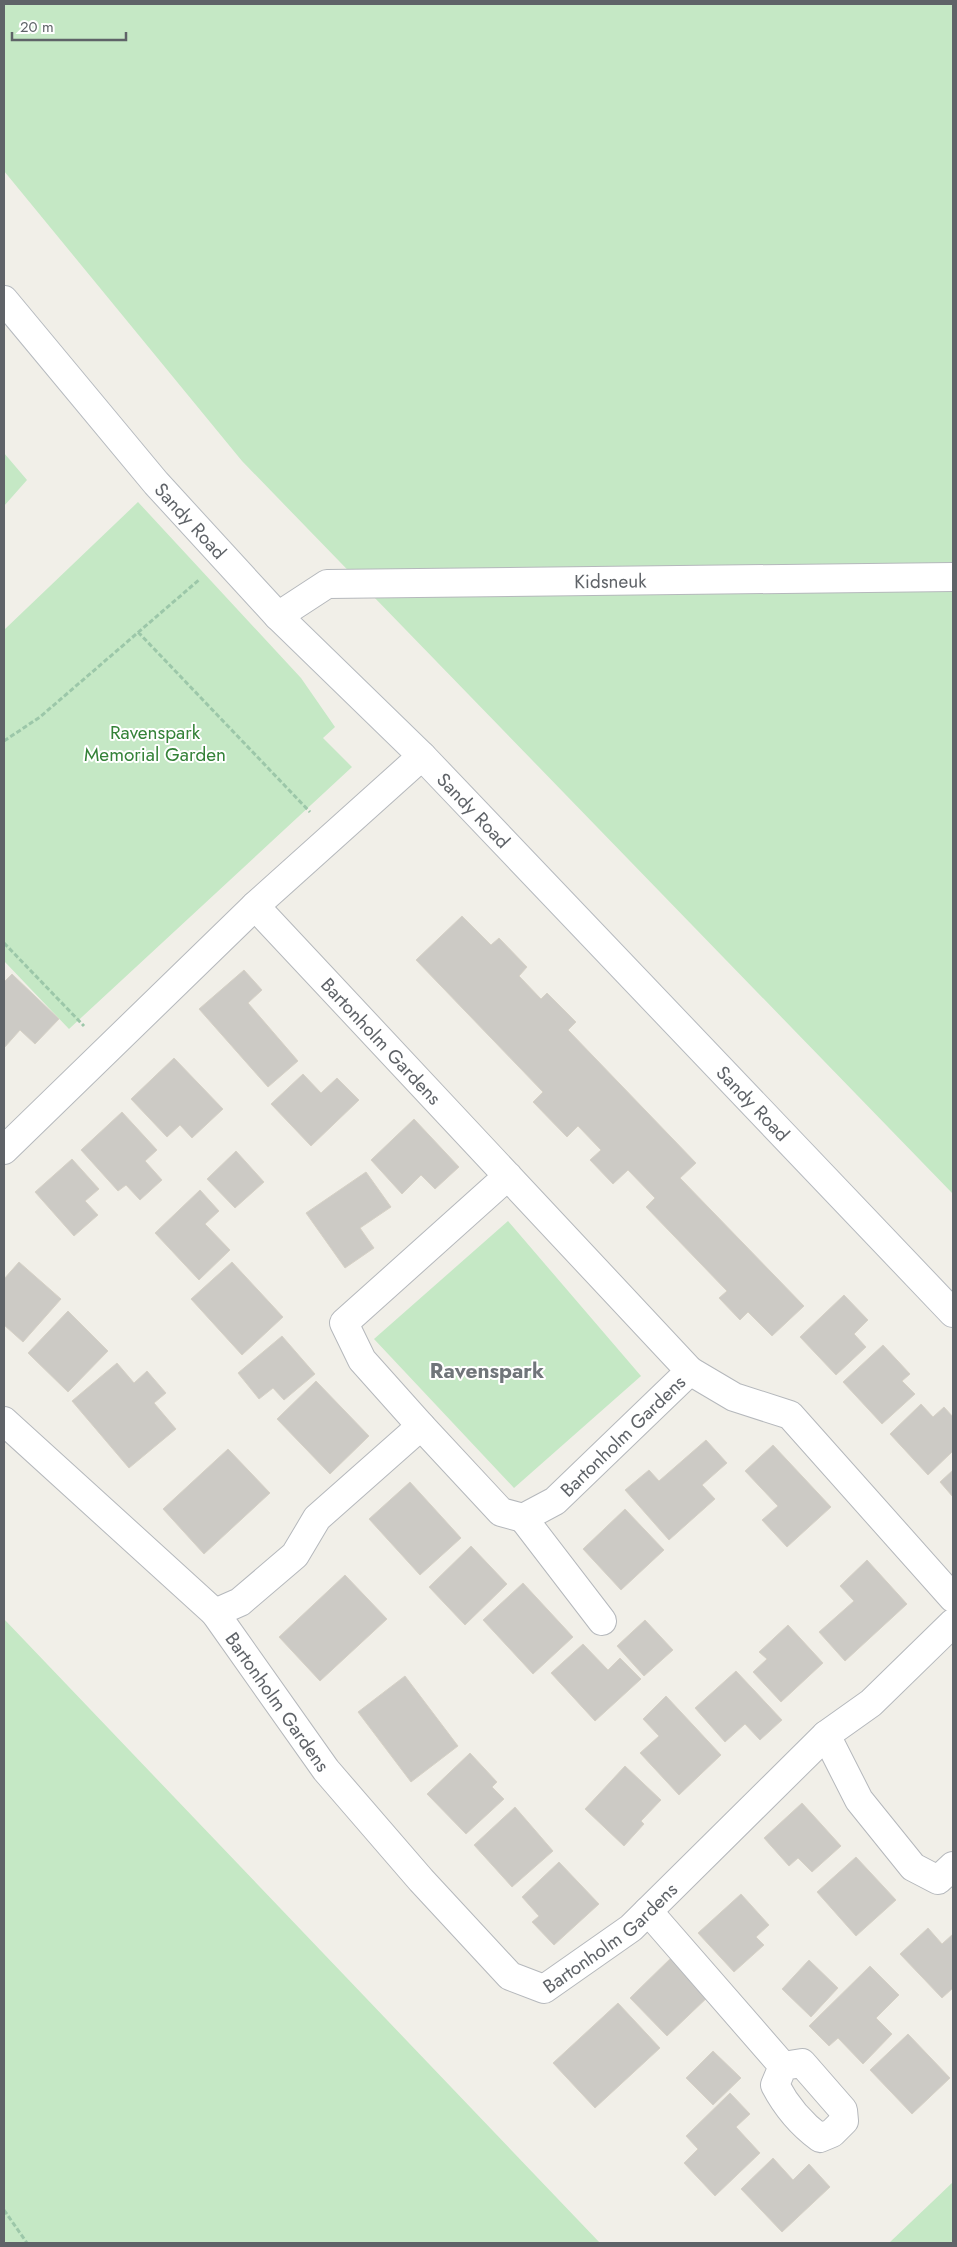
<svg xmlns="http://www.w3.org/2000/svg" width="957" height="2247" viewBox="0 0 957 2247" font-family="Jost,sans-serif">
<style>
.green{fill:#c5e8c5}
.building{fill:#cccac5;stroke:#d6d1c6}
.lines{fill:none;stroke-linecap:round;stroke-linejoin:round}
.minor-casing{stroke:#b5b8bc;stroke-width:30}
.secondary-casing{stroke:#b6babf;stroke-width:30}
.path{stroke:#9cc7a9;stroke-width:3;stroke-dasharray:5 2.5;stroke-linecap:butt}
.minor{stroke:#fff;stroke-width:28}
.secondary{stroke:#fff;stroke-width:28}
.labels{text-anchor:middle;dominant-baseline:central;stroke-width:4;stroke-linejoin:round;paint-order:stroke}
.street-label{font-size:19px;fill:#5f6368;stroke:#fff}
.park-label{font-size:19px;fill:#348238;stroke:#fff}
.quarter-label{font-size:21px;font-weight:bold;fill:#70757a;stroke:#fff}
</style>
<rect width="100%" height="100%" fill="#f1efe8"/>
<path class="green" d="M4 4H953V1194L242 461 4 171Z
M4 453 27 480 4 506Z
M138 502 301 678 335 727 323 738 352 767 69 1029 4 961V630Z
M508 1221 641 1376 514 1488 374 1339Z
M4 1619 600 2243H4Z
M953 2182V2243H889Z"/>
<path class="building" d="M462 916 491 945 499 938 527 967 519 976 541 999 547 993 576 1022 568 1030 696 1163 680 1178 804 1306 772 1336 748 1312 740 1320 719 1298 727 1291 646 1207 655 1198 628 1170 613 1184 590 1160 601 1150 578 1126 567 1137 533 1102 543 1092 416 960Z
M244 970 262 990 248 1003 298 1061 268 1087 199 1009Z
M12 974 59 1019 35 1044 20 1030 4 1048V982Z
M174 1058 223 1109 192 1138 180 1125 167 1137 131 1099Z
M303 1074 321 1093 337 1078 359 1100 311 1146 271 1104Z
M122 1112 157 1150 145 1161 162 1180 140 1200 126 1185 118 1191 81 1150Z
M414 1119 459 1167 435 1189 421 1175 402 1194 371 1160Z
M236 1151 264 1182 235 1208 207 1179Z
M72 1159 99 1189 85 1201 98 1215 74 1236 35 1192Z
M366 1172 391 1207 360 1228 374 1248 345 1268 306 1213Z
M200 1190 219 1211 205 1224 230 1250 199 1280 155 1233Z
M19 1262 61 1299 23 1342 4 1325V1279Z
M232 1262 283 1317 242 1355 191 1299Z
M844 1295 868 1320 854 1334 866 1347 836 1375 800 1337Z
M68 1311 108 1351 68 1392 28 1353Z
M282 1336 315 1374 284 1400 273 1388 259 1399 238 1373Z
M883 1345 910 1374 902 1381 915 1394 882 1424 843 1382Z
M117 1363 134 1383 147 1371 166 1393 154 1403 176 1429 129 1468 72 1401Z
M316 1381 369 1436 330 1474 277 1419Z
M921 1404 933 1417 944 1407 953 1417V1451L928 1475 890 1434Z
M706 1440 727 1463 702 1485 715 1499 669 1540 625 1490 649 1470 659 1481Z
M773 1445 831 1507 787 1547 762 1520 778 1506 745 1471Z
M228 1449 270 1493 204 1554 163 1509Z
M953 1470V1497L940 1482Z
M410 1482 461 1538 420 1575 369 1519Z
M625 1509 664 1550 621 1590 583 1549Z
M471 1546 507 1584 465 1625 429 1587Z
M867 1560 907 1604 845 1661 819 1632 854 1601 840 1586Z
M345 1575 387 1619 320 1681 279 1637Z
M523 1583 573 1637 533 1674 483 1620Z
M645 1620 673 1650 644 1676 617 1646Z
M788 1625 823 1663 781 1702 753 1672 767 1659 759 1652Z
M583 1644 608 1670 620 1658 641 1679 595 1721 551 1673Z
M736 1671 782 1720 760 1740 745 1724 725 1742 695 1708Z
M405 1676 458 1746 411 1782 358 1712Z
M666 1696 721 1755 679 1795 640 1753 659 1736 643 1719Z
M470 1753 497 1782 492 1787 504 1799 466 1834 427 1794Z
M625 1766 661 1800 641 1821 644 1824 624 1846 585 1809Z
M802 1803 841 1846 812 1872 798 1858 789 1866 764 1838Z
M515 1807 553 1851 512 1887 474 1845Z
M856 1857 896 1900 856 1936 817 1892Z
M559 1862 599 1904 554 1945 532 1922 539 1916 522 1897Z
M741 1894 769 1925 756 1937 764 1945 734 1972 698 1933Z
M928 1928 942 1944 953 1934V1988L942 1998 900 1954Z
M674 1955 711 1994 667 2036 630 1998Z
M809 1960 838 1988 811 2017 782 1989Z
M870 1966 899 1995 876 2018 892 2034 863 2064 838 2038 829 2046 809 2026Z
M618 2003 660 2048 595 2108 553 2063Z
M908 2034 950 2078 912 2114 870 2070Z
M713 2051 741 2078 713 2105 686 2078Z
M730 2093 750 2114 736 2127 760 2153 715 2196 684 2163 698 2149 686 2136Z
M773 2158 793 2180 809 2164 830 2187 782 2232 741 2189Z"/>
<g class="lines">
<g class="minor-casing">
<g id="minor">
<path id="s1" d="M278 616 327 584 953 577"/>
<path id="s2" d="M255 906 690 1371 555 1501 523 1518 501 1512 421 1426 362 1360 344 1323 508 1176"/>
<path d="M4 1150 255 906 422 756"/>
<path d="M690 1371 734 1397 790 1415 953 1598"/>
<path id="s3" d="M4 1421 215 1613 326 1770 421 1880 510 1976 544 1989 631 1928 826 1735 871 1703 953 1623"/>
<path d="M523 1518 602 1621"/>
<path d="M215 1613 240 1602 295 1555 317 1518 421 1426"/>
<path d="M826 1735 859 1800 913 1867 938 1880 953 1866"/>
<path d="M648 1911 783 2066 802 2063 843 2110 844 2121 832 2133 820 2138C801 2124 786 2106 775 2085L783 2066"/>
</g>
</g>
<g class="secondary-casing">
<g id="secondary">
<path id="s4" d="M4 300 156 483 278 616 422 756 953 1313"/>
</g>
</g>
<path class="path" d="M138 632 310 812
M4 741 40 717 200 579
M4 943 84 1026
M4 2210 27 2243"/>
<use href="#minor" class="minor"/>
<use href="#secondary" class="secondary"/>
</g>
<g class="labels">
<g class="street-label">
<text stroke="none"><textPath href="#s4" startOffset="289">Sandy Road</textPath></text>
<text stroke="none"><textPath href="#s1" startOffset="342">Kidsneuk</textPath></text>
<text stroke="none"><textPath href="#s4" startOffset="694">Sandy Road</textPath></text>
<text stroke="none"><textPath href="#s2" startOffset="185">Bartonholm Gardens</textPath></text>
<text stroke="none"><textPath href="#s4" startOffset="1099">Sandy Road</textPath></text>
<text transform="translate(623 1436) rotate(-44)">Bartonholm Gardens</text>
<text stroke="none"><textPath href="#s3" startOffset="394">Bartonholm Gardens</textPath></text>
<text stroke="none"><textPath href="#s3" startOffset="874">Bartonholm Gardens</textPath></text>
</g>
<g class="park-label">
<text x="155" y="732">Ravenspark<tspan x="155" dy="22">Memorial Garden</tspan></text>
</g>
<g class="quarter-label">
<text x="487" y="1371">Ravenspark</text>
</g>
</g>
<rect width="957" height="2247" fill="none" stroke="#5f6368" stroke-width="10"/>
<path d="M12 32v8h114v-8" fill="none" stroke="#5f6368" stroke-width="2.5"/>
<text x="20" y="32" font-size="15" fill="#5f6368" stroke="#ffffff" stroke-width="4" paint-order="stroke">20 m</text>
</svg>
